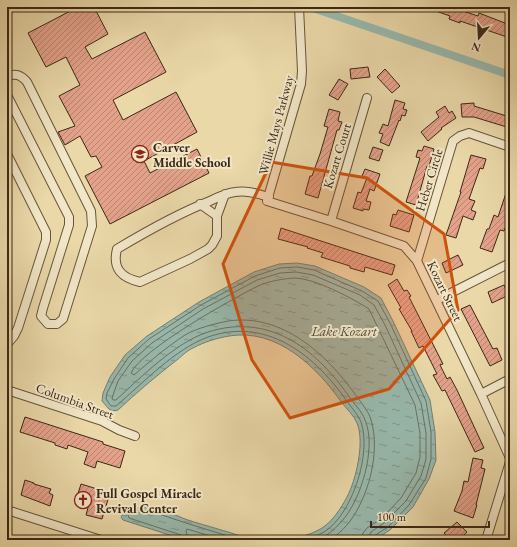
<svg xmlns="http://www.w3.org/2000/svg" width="517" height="547" viewBox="0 0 517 547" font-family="'EB Garamond',serif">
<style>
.water{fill:url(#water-ripples);stroke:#737f71}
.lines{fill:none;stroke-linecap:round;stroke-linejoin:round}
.shore{stroke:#6a7062;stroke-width:1}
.canal{stroke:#98b9ad;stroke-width:8}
.building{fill:url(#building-hatch);stroke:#3b2816}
.minor-casing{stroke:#67543b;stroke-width:10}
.minor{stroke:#f1e6c7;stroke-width:8}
.marked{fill:#ce520e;fill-opacity:0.2;stroke:#ce520e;stroke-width:3;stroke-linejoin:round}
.labels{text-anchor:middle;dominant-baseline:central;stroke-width:4;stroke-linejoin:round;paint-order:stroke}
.street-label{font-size:13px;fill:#3b2816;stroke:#f1e6c7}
.poi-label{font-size:13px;font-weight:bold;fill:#3b2816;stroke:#f1e6c7;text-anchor:start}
.water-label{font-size:14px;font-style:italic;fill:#524c3c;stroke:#f1e6c7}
</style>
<defs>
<pattern id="water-ripples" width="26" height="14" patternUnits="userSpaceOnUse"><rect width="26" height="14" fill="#98b9ad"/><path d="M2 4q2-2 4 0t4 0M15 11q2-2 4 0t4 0" fill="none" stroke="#7d968c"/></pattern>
<pattern id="building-hatch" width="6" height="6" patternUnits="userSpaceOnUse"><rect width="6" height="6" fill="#e4a28b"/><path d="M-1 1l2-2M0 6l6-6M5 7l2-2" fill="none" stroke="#ba8471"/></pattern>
</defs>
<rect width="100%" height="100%" fill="#ead8a9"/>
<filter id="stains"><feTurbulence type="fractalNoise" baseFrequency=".005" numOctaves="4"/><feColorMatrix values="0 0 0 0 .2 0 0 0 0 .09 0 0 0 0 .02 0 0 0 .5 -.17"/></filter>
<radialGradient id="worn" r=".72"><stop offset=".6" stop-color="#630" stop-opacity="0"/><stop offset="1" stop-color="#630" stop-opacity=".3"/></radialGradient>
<path class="water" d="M297 263 315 266 364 287 381 298 393 321 430 400 435 432 436 460 429 479 413 507 390 530 374 540H185L123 520 121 517C125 507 146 506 155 508 165 510 175 515 185 519 196 523 209 526 221 530 230 532 239 536 248 538 271 541 301 541 322 528 333 521 341 508 347 497 356 480 365 442 357 423 354 416 347 409 342 403 317 367 277 328 229 336 217 338 204 342 193 348 186 351 180 358 173 363 154 378 136 393 118 410L113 411 109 409 102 401 103 393 110 377 125 355 147 336 199 302 254 272 279 264Z"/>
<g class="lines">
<path class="shore" d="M183 540V537L181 535 129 518 128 515 131 513 153 512 186 523 241 540
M188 540 186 531 187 529 224 540
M301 540C309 538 317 536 324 532 352 515 372 453 361 422 358 414 349 405 344 397 312 353 265 317 208 337 175 349 143 383 116 406H111L106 399 107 393 114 379 128 358 149 339 201 305 255 276 280 268 297 267 314 270 362 291 378 301 390 323 426 401 431 432V459L426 478 409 505 388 527 374 536 373 540
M317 540C327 536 334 530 341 522 361 501 377 447 365 420 362 411 353 403 348 395 314 347 268 313 208 332 176 342 140 378 116 400H113L112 398 118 381 132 361 152 343 203 309 257 280 280 273 296 272 313 275 360 295 374 305 385 325 421 403 426 433V459L421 476 406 501 384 523 371 532 368 540
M331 540C336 535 342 531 347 525 368 500 381 452 371 420 369 411 360 402 355 394 326 354 282 313 228 321 214 324 197 328 185 335 168 346 149 362 134 375L131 373C142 349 232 299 258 286 269 281 282 279 294 278 314 278 352 298 369 309L415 405 420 433V457L416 473 401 498 381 519 367 528 363 533 362 540"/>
<path class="canal" d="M310 7 510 75"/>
</g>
<path class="building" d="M78 7H94L108 34 85 47 92 59 145 32 166 72 113 100 123 120 176 92 197 132 144 161 150 173 197 149 209 173 110 224 85 176 102 167 96 156 91 157 80 136 65 145 58 132 75 126 59 96 80 85 66 57 46 67 28 33Z
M427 7H465L463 11 478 16 479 13 510 25V38L460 21V23L449 19 450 16 427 8Z
M368 67 370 77 351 79 350 69Z
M385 69 400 86 392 93 377 77Z
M339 79 348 84 338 100 329 95Z
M395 100 405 103 403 109 407 110 405 116 402 115 400 121 399 120 389 146 380 142 383 134 379 133 383 124 388 126Z
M474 103V106L510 117V128L474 117H462L461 104Z
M445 106 449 113 452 111 456 118 441 128 442 129 428 141 421 132 439 117 436 112Z
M329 109 340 112 338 121 342 122 339 130H337L318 198 305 194 310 176H312L320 154 328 127 324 126Z
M424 146 434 149 429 166H427L416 205 406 202 420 158 416 157 418 150 422 151Z
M373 147 383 150 379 161 369 158Z
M471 155 486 159 483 169 480 168 469 199 475 201 471 210 476 212 473 220 463 216 456 238 446 235 461 192H460Z
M365 169 380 174 374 191 370 189 366 201 371 202 369 210 363 209V211L353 208 358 192 361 193 367 178 362 176Z
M509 184H510V216L504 231 500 230 492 252 480 248 487 229H489L494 215 498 217Z
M398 210 414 215 409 232 390 226 393 214 396 215Z
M281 228 395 265 392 275 365 267 364 272 350 268V266L321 257 323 253 307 248 308 247 278 239Z
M458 255 463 265 446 273 442 263Z
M397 279 404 291 407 290 411 296 409 297 443 364 440 365 447 379 450 377 457 390 484 448 475 452 445 390 442 391 433 375 437 374 423 346 419 348 411 331H412L399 309 401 308 388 285Z
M504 285 509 295 492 303 488 292Z
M470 305 493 349 497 348 502 360 490 366 461 309Z
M25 417 103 442V444L125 451 120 468 97 461 95 468 84 464 88 452 68 445 67 449 55 445V443L20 432Z
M473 458 483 460 481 468 485 469 476 505H477L473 518 454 511 462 491 464 481 468 482Z
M25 480 34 483V484L51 489 49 493 53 495 50 506 21 495Z
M81 484 110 493 102 519 86 515 89 504 76 500Z
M457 522 467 532 459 540H450L444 533Z"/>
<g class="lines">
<g class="minor-casing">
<path id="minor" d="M299 7 302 71 301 84 267 201 331 221 404 246 417 261 481 394 510 458
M7 76C16 73 21 75 27 82L91 211 92 226 63 319 57 324H48L41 316 43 308 69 225V217L7 95
M7 154 46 232V240L18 328 14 336 7 344
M225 194 217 216V236L212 245 208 249 190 259 140 282C122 278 112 269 117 249 147 231 177 214 210 201 218 197 227 193 235 192 247 190 258 194 269 197
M200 204 217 216
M331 221 367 98
M417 261 453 141 460 136 469 133 510 147
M437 300 510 263
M7 390 102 421 119 430 135 436
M481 394 510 379
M7 510 101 540
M486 540 510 462"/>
</g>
<use href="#minor" class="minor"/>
</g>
<path class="marked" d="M271 162 367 178 444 234 458 310 389 389 290 418 252 360 223 264Z"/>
<defs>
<g id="school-ring" transform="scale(0.9)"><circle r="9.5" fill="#f1e6c7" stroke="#8f2418" stroke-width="1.5"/><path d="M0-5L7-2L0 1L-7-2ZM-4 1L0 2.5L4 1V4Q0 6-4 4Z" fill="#8f2418"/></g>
<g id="church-ring" transform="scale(0.9)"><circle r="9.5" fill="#f1e6c7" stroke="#8f2418" stroke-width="1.5"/><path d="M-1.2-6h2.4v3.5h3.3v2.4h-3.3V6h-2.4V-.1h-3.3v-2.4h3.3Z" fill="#8f2418"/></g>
</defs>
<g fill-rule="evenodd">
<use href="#school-ring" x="140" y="154"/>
<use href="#church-ring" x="83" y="500"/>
</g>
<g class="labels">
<g class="street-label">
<text transform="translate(276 125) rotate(-75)">Willie Mays Parkway</text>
<text transform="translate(337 156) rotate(-73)">Kozart Court</text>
<text transform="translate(429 180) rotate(-73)">Heber Circle</text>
<text transform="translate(445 291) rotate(64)">Kozart Street</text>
<text transform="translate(75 401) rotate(20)">Columbia Street</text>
</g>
<g class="poi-label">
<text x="153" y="147">Carver<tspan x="153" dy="15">Middle School</tspan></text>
<text x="96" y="493">Full Gospel Miracle<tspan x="96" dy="15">Revival Center</tspan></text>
</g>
<g class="water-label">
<text x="344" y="331">Lake Kozart</text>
</g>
</g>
<rect width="517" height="547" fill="none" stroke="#ead8a9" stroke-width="24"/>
<rect x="8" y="8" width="501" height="531" fill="none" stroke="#3b2816" stroke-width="2"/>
<rect x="12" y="12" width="493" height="523" fill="none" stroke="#3b2816"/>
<g transform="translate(479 38) rotate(198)" stroke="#f1e6c7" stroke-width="3" paint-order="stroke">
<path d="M0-3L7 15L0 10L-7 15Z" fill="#3b2816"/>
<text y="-6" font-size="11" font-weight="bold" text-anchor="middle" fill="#3b2816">N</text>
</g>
<path d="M371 521v6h118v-6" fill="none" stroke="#3b2816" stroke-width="2"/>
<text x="377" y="521" font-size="12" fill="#3b2816" stroke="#f1e6c7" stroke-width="3" paint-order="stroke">100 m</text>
<rect width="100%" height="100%" filter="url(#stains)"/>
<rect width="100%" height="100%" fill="url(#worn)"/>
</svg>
